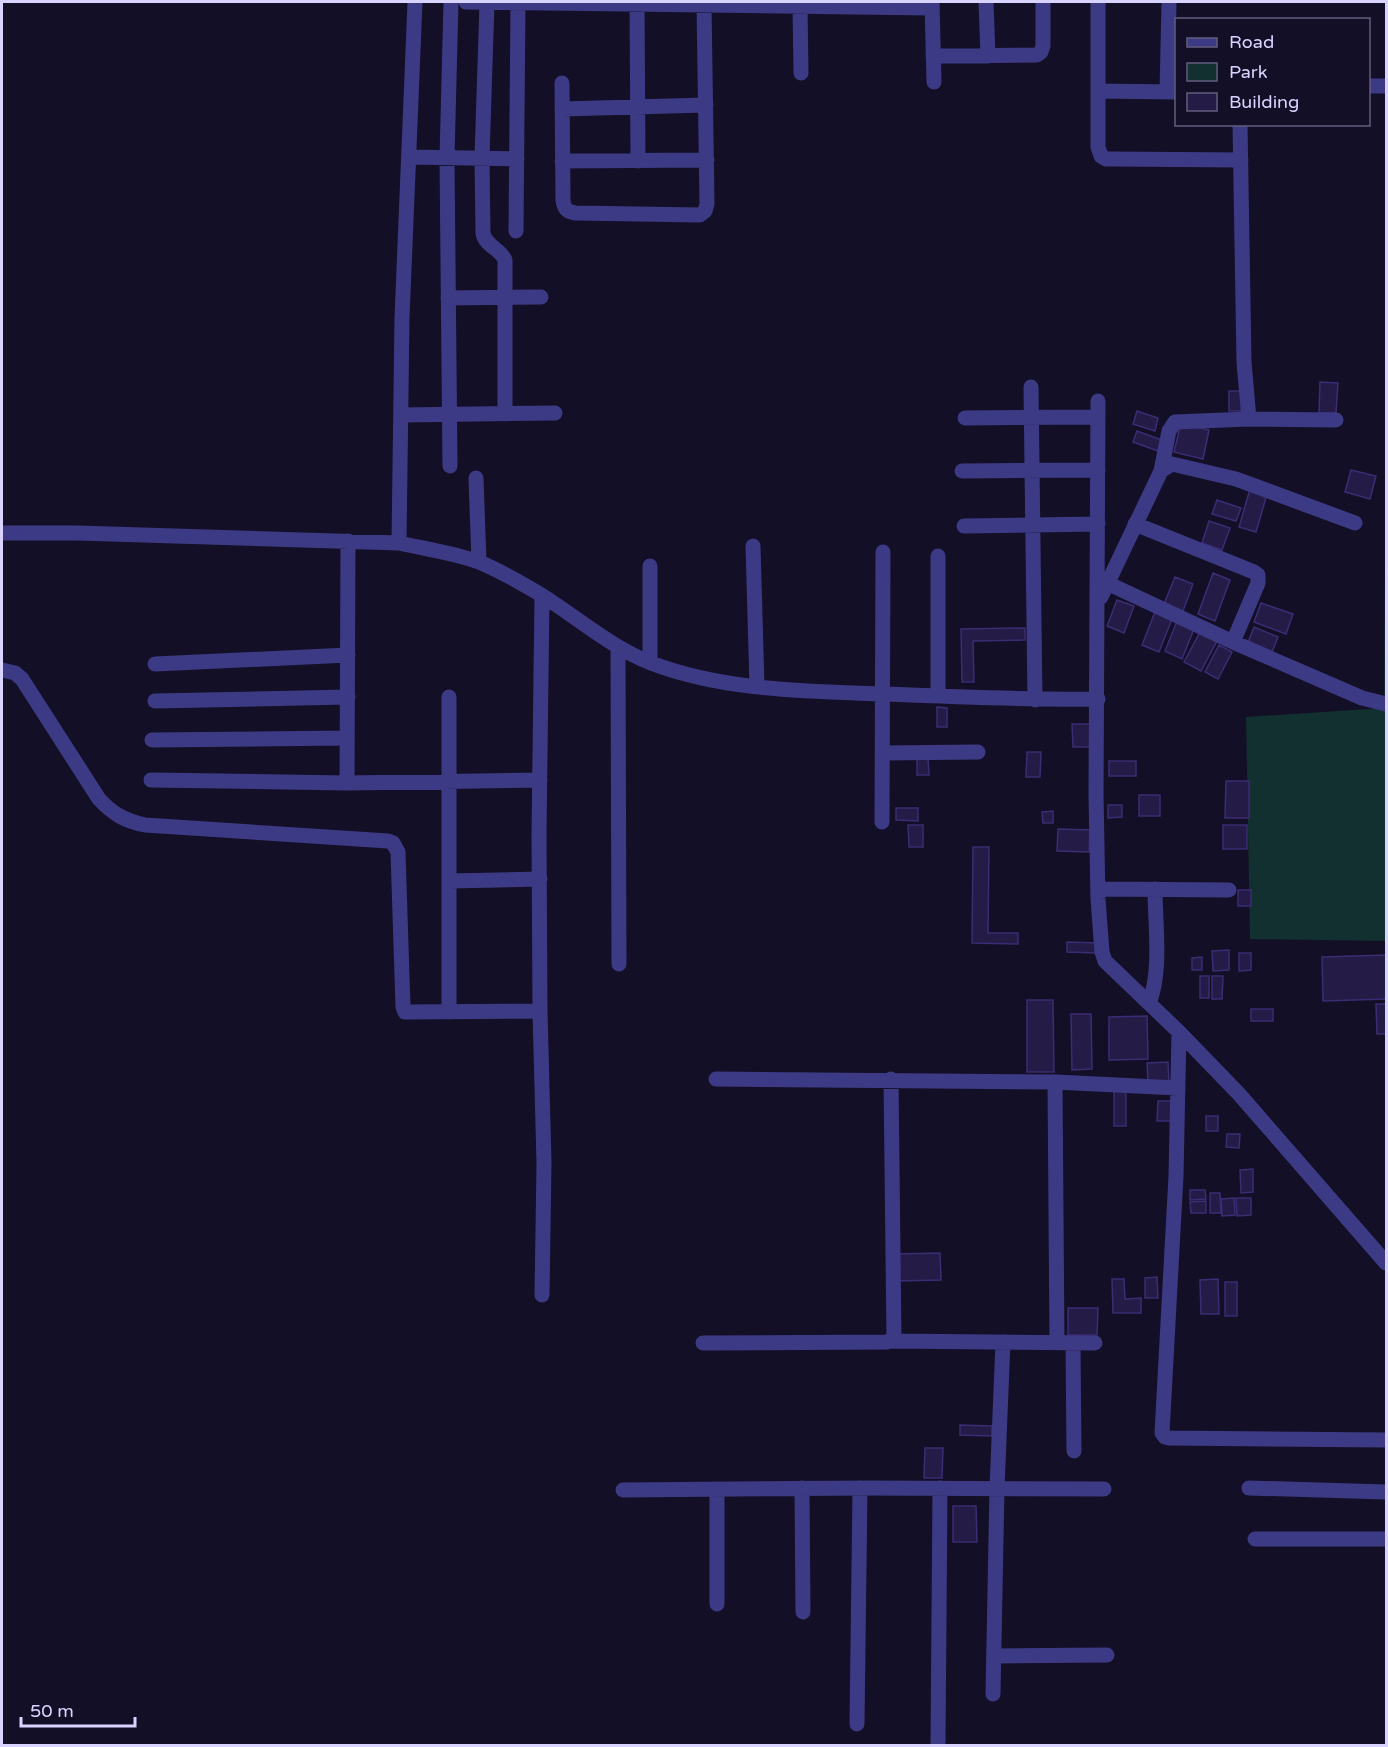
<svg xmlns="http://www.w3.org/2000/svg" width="1388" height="1747" viewBox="0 0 1388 1747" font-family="'Varela Round',sans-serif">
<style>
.green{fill:#12302f}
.building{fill:#241b47;stroke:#3b2d73;stroke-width:1.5}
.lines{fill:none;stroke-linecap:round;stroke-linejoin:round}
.minor{stroke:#3d3a85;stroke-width:15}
</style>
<rect width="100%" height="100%" fill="#130f26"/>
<path class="green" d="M1386 437V941L1250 939 1246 717 1384 708Z"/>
<path class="building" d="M1320 382 1338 383 1336 413H1319Z
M1229 391H1245V411H1229Z
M1137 411 1158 418 1155 431 1133 424Z
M1181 423 1209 430 1203 459 1174 452Z
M1137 431 1162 440 1158 451 1133 442Z
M1351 470 1376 476 1370 499 1345 492Z
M1250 489 1267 494 1256 532 1239 527Z
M1217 500 1241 508 1236 521 1212 514Z
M1209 521 1230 528 1222 550 1202 543Z
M1213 573 1230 580 1215 621 1198 614Z
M1175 577 1193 584 1183 611 1164 604Z
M1117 600 1134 606 1124 633 1107 626Z
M1261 603 1293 614 1286 634 1254 622Z
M1155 612 1172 619 1159 652 1142 645Z
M1177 621 1194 629 1182 659 1165 651Z
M1254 627 1278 637 1271 655 1247 645Z
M1025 628V640L973 641 974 682H962L961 629Z
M1200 632 1217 641 1201 671 1184 662Z
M1219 645 1232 652 1218 679 1205 672Z
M937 707 947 708V727H937Z
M1072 724H1095L1096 747H1073Z
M1027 752H1041L1040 777H1026Z
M928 757 929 775H917V758Z
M1109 761H1136V776H1109Z
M1226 781H1249V818H1225Z
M1139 795H1160V816H1139Z
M1108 805H1122V817L1108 818Z
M896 808H918V821L896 820Z
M1053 811V823H1043L1042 812Z
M908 825H923V847H909Z
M1223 825H1247V849H1223Z
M1058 829 1090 830 1089 852 1057 851Z
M973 847H989L988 933H1018V944L972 943Z
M1238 890H1251V906H1238Z
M1067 942 1098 943 1097 953 1067 952Z
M1229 950V970L1213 971 1212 951Z
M1239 953H1251V970L1239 971Z
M1386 955V999L1323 1001 1322 957Z
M1202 957V970H1192V958Z
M1200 976H1209V998H1200Z
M1212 976H1223L1222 999H1212Z
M1027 1000H1053L1054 1072H1027Z
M1376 1004H1386V1034H1377Z
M1251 1009H1273V1021H1251Z
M1071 1014H1091L1092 1069 1072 1070Z
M1147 1016 1148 1059 1109 1060V1017Z
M1168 1062 1169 1084H1148L1147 1063Z
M1114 1091H1126V1126H1114Z
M1158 1101H1174V1121H1157Z
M1206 1116H1218V1131H1206Z
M1227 1134H1240L1239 1148 1226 1147Z
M1253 1169V1192L1241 1193 1240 1170Z
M1190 1190H1205L1206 1199 1190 1200Z
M1210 1193H1220L1221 1213H1210Z
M1234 1198 1235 1215 1222 1216 1221 1199Z
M1236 1198H1251V1215L1237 1216Z
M1206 1201V1213H1191L1190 1202Z
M940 1253 941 1280 897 1281 896 1254Z
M1157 1277 1158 1298H1145V1278Z
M1112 1279H1124L1125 1299 1141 1298V1313H1113Z
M1218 1279 1219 1314H1201L1200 1280Z
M1225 1282H1237V1316H1225Z
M1068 1308H1098L1097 1335H1068Z
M960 1425 992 1426V1436L960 1435Z
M925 1448H943L942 1478H924Z
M953 1506H976L977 1542H953Z"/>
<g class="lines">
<path class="minor" d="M466 2 932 8
M487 2 482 158 483 233C485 246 500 248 505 260V414
M637 2 638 161
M932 2 934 82
M986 2 988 56
M1098 2V147L1101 156 1106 159H1113L1241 160
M800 6 801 73
M933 56 1037 55 1041 52 1043 46V2
M562 83 563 200C564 209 567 212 576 213L700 215 705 211 707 204 704 4
M1368 86H1386
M1098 91 1176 92
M1167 92 1169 2
M562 109 706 105
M1240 124 1244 362 1249 419
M410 157 517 159
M562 161 707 160
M516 231 518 2
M448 298 541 297
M1031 387 1035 700
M1098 401 1096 795 1098 899 1102 952 1105 961 1179 1032 1239 1094 1386 1263
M401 415 555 413
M965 418 1098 417
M450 466 447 158 451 2
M962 471 1098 470
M1161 471 1169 431 1175 422 1249 419 1336 420
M476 478 479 562
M1135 524 1254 572 1258 575V583L1233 642
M964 526 1098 524
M2 533H78L399 543C426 549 453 553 479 562 501 571 523 584 543 596 579 619 611 647 651 663 724 691 807 691 884 694 956 697 1027 700 1098 699
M399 543 402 318 415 2
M753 546 757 686
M938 556V696
M1107 583 1233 642 1362 698 1386 704
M1101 597 1161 471 1172 464 1236 479 1355 523
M618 648 619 964
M650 662V566
M155 664 348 655
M2 670 15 673 22 679 99 799C113 814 125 821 145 825L388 841 393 843 398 852 403 1007 405 1012 540 1011
M449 697V1012
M155 701 348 697
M152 740 347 738
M883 753 978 752
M151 780 347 783 540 780
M347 783 348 541
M882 822 883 552
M449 881 540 879
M1098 889 1229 890
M1149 1003C1162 972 1155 924 1155 889
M1179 1032 1176 1176 1162 1433 1165 1437 1169 1438 1386 1440
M716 1079 1055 1082 1178 1088
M1055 1082 1057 1343
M542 1295 544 1163 540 1011 539 835 542 596
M891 1341 1095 1343
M703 1343 887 1342 894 1339 891 1079
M1073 1343 1074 1451
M802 1488 803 1612
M1249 1488 1386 1492
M623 1490 868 1488 1104 1489
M1255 1539H1386
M717 1604V1489
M994 1656 1107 1655
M993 1694 997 1488 1003 1342
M857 1724 860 1488
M938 1742 940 1488"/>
</g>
<rect width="1388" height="1747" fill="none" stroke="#d9d4ff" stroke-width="6"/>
<rect x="1175" y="18" width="195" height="108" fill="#130f26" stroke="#625e7d" stroke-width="1.5"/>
<rect x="1187" y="38" width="30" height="9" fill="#3d3a85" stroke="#625e7d" stroke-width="1.5"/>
<text x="1229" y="48" font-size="18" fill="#d9d4ff">Road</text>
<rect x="1187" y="63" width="30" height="18" fill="#12302f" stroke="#625e7d" stroke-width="1.5"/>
<text x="1229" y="78" font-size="18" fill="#d9d4ff">Park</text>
<rect x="1187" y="93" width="30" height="18" fill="#241b47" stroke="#625e7d" stroke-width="1.5"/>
<text x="1229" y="108" font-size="18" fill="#d9d4ff">Building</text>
<path d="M21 1717v9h114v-9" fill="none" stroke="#d9d4ff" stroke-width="3"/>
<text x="30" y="1717" font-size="18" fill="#d9d4ff" stroke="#130f26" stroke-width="4.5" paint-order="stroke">50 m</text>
</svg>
